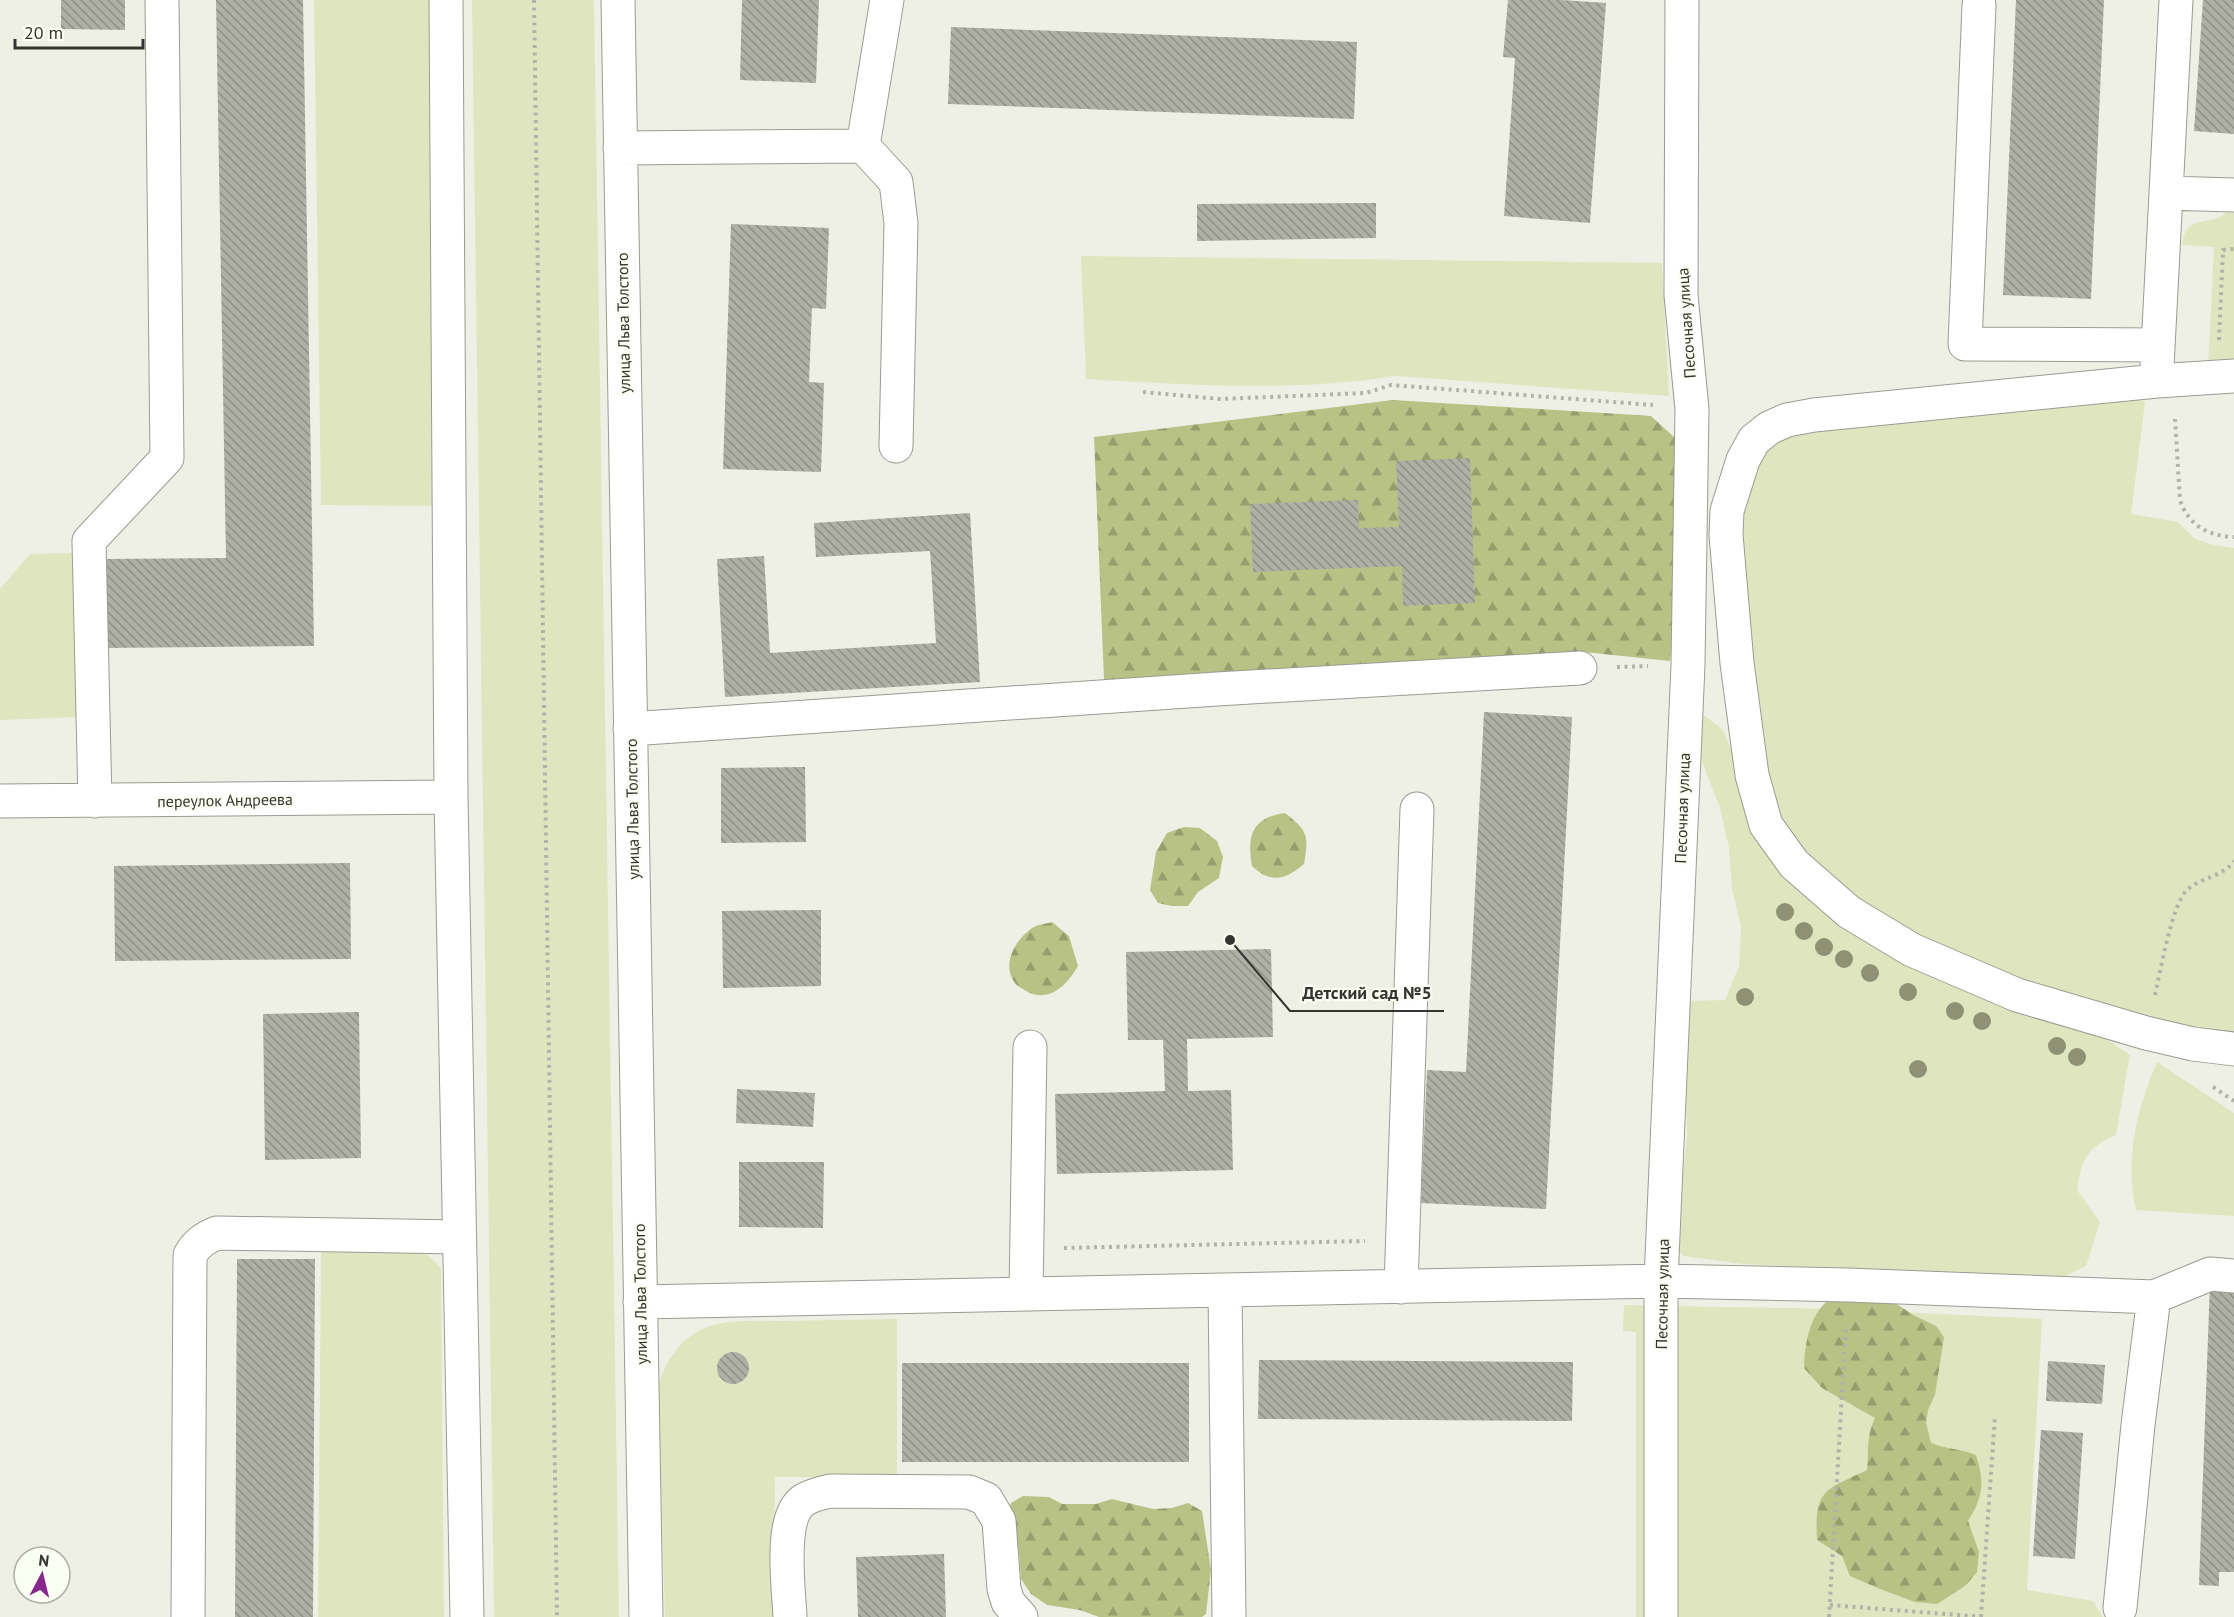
<svg xmlns="http://www.w3.org/2000/svg" width="2234" height="1617" viewBox="0 0 2234 1617" font-family="'PT Sans',sans-serif">
<style>
.green{fill:#dfe6bf}
.forest{fill:url(#forest-firs)}
.building{fill:url(#building-back-hatch)}
.lines{fill:none;stroke-linecap:round;stroke-linejoin:round}
.minor-casing{stroke:#9a9c91;stroke-width:35}
.path{stroke:#b1b3aa;stroke-width:4;stroke-dasharray:3 4.5;stroke-linecap:butt}
.minor{stroke:#fff;stroke-width:33}
.tree{fill:#8e9173}
.labels{text-anchor:middle;dominant-baseline:central;stroke-width:4.5;stroke-linejoin:round;paint-order:stroke}
.street-label{font-size:16px;fill:#343531;stroke:#fbfef2}
.leader{fill:none;stroke:#343531;stroke-width:2}
.callout-dot{fill:#343531;stroke:#fbfef2;stroke-width:2}
.callout-label{font-size:18px;text-anchor:middle;font-weight:bold;fill:#343531;stroke:#fbfef2;stroke-width:4.5;stroke-linejoin:round;paint-order:stroke}
</style>
<defs>
<pattern id="forest-firs" width="22" height="20" patternUnits="userSpaceOnUse" patternTransform="scale(1.5)"><rect width="22" height="20" fill="#b8c284"/><path d="M5 1l3.5 6h-7zM16 11l3.5 6h-7z" fill="#969e6d"/></pattern>
<pattern id="building-back-hatch" width="6" height="6" patternUnits="userSpaceOnUse" patternTransform="scale(1.5)"><rect width="6" height="6" fill="#aeb0a5"/><path d="M-1 5l2 2M0 0l6 6M5-1l2 2" fill="none" stroke="#8e9087"/></pattern>
</defs>
<rect width="100%" height="100%" fill="#eef0e5"/>
<path class="green" d="M314 0H429L432 506 321 505Z
M472 0H594L619 1617H494Z
M2228 212 2234 213V367L2208 369 2214 247 2182 245C2185 221 2196 223 2215 219 2219 218 2224 214 2228 212Z
M1081 256 1662 263 1669 396 1396 376C1294 392 1189 385 1086 379Z
M2134 396 2145 402 2131 514 2178 522 2194 538 2210 544 2234 548V1041L2137 1021 1931 949 1852 900 1787 839 1764 774 1738 562 1745 482 1770 444 1790 433Z
M76 553 81 717 0 720V589L30 554Z
M1697 713 1705 716 1723 730 1786 878 2098 1034 2130 1055 2116 1135C2086 1148 2082 1159 2077 1190L2100 1222 2086 1266 2059 1279 1743 1264 1683 1256 1672 1241 1674 1197 1684 1168 1687 1136 1684 1001 1725 1000 1739 966 1741 927 1732 888 1729 848 1720 808 1695 744Z
M2157 1062 2234 1113V1216L2136 1210C2124 1159 2137 1109 2157 1062Z
M400 1246 429 1256 441 1268 444 1617H318L321 1249Z
M1624 1305 1839 1309 2042 1319 2027 1590 2093 1601 2103 1617H1636V1332L1623 1331Z
M897 1319V1477H775L774 1617H665L658 1386C666 1360 680 1339 705 1328 726 1319 756 1321 778 1321 818 1320 857 1320 897 1319Z"/>
<path class="forest" d="M1393 400 1651 416 1685 447 1670 661 1584 652 1104 680 1094 437Z
M1285 813C1308 831 1309 835 1304 864 1285 880 1271 884 1252 866 1247 836 1251 818 1285 813Z
M1184 827 1200 828 1217 841 1223 857 1219 878 1198 892 1188 906H1172L1158 903 1150 890 1156 852 1167 833Z
M1052 922 1069 936 1078 966C1067 985 1049 1004 1026 991 1023 989 1017 986 1015 983 1000 964 1017 937 1034 927 1039 924 1046 924 1052 922Z
M1878 1292 1915 1316 1936 1326 1944 1337 1935 1395 1928 1410 1926 1423 1931 1443C1948 1450 1959 1448 1976 1455 1985 1482 1983 1497 1968 1521L1979 1552 1977 1572 1965 1586 1937 1604 1915 1602 1880 1589 1850 1576 1842 1556 1817 1540C1814 1489 1825 1490 1867 1470 1869 1450 1866 1437 1875 1418L1822 1388 1804 1368C1805 1340 1811 1304 1841 1293 1851 1289 1867 1292 1878 1292Z
M1023 1496 1049 1497 1062 1504H1096L1112 1499 1153 1509 1172 1508 1188 1503 1202 1511 1211 1570 1206 1614 1202 1617H1099L1080 1610 1047 1605 1031 1594 1021 1579 1019 1552 1007 1518 1011 1503Z"/>
<path class="building" d="M61 0H125V30L61 29Z
M216 0H303L314 646 106 648 105 559 226 558Z
M742 0H819L816 83 740 80Z
M1508 0H1562L1606 3 1590 223 1504 216 1515 58 1503 57Z
M2016 0H2104L2091 299 2003 295Z
M2203 0H2234V134L2194 131Z
M951 27 1357 42 1354 119 948 104Z
M1376 203V238L1197 241V204Z
M731 224 829 228 826 309 812 308 809 382 824 383 821 472 723 469Z
M1470 458 1475 603 1403 606 1402 566 1253 572 1250 504 1358 500 1359 528 1399 527 1396 461Z
M970 513 980 682 725 697 717 559 764 556 770 653 936 643 930 551 816 557 814 523Z
M1484 712 1572 717 1546 1209 1421 1203 1427 1070 1466 1072Z
M805 767 806 842 721 843V768Z
M350 863 351 959 115 961 114 866Z
M821 910V986L723 988 722 911Z
M1271 949 1273 1037 1187 1039 1188 1091 1231 1090 1233 1170 1057 1174 1055 1094 1165 1091 1163 1040H1128L1126 952Z
M359 1012 361 1158 265 1160 263 1014Z
M737 1089 815 1093 813 1127 736 1123Z
M739 1162H824L823 1228 739 1227Z
M237 1259H315L313 1617H235Z
M2210 1282 2234 1283V1572H2219V1586L2199 1585Z
M717 1368a16 16 0 1 1 32 0a16 16 0 1 1-32 0Z
M1259 1360 1573 1362 1572 1421 1258 1419Z
M2048 1361 2105 1365 2102 1404 2046 1401Z
M902 1363H1189V1462H902Z
M2041 1430 2083 1433 2075 1559 2033 1556Z
M944 1554 946 1617H858L856 1557Z"/>
<g class="lines">
<g class="minor-casing">
<path id="minor" d="M446 0 451 797 467 1617
M618 0 646 1617
M887 0 863 146 896 182 901 223 896 446
M1979 5 1965 344 2158 345
M620 148 863 146
M2166 193 2234 195
M2157 367 2176 0
M2234 376 2157 381 1814 415 1787 420 1769 428 1754 440 1743 460 1727 511 1726 535 1737 663 1752 775 1766 825 1794 864 1849 912 1912 950 2017 995 2146 1033 2193 1044 2234 1049
M630 729 1217 689 1580 668
M0 801 451 797
M95 801 89 541 167 458 162 0
M1401 1287 1417 809
M1225 1290 1229 1617
M1026 1293 1030 1047
M640 1302 1661 1281 1848 1285 2154 1297 2210 1274 2234 1276
M2120 1608 2138 1425 2154 1297
M188 1617 190 1255C197 1243 205 1238 217 1233L459 1237
M790 1617C789 1589 778 1517 804 1500 812 1495 821 1493 830 1491L969 1492 986 1499 999 1521 1004 1589 1008 1602 1021 1617
M1661 1617V1281L1688 665 1692 409 1681 295 1682 0"/>
</g>
<path class="path" d="M534 0 557 1617
M2219 340 2223 250 2234 249
M1143 392 1220 399 1366 393 1391 385 1653 405
M2175 419 2180 500C2188 525 2208 536 2234 537
M1617 667 1648 666
M2155 995C2160 973 2172 904 2187 890 2201 877 2223 877 2234 861
M2213 1087 2234 1101
M1064 1248 1365 1241
M1830 1605 1984 1617
M1829 1617 1846 1324
M1981 1617 1995 1416"/>
<use href="#minor" class="minor"/>
</g>
<g class="tree">
<circle cx="1785" cy="912" r="9"/>
<circle cx="1804" cy="931" r="9"/>
<circle cx="1824" cy="947" r="9"/>
<circle cx="1844" cy="959" r="9"/>
<circle cx="1870" cy="973" r="9"/>
<circle cx="1908" cy="992" r="9"/>
<circle cx="1745" cy="997" r="9"/>
<circle cx="1955" cy="1011" r="9"/>
<circle cx="1982" cy="1021" r="9"/>
<circle cx="2057" cy="1046" r="9"/>
<circle cx="2077" cy="1057" r="9"/>
<circle cx="1918" cy="1069" r="9"/>
</g>
<g class="labels">
<g class="street-label">
<text transform="translate(623 323) rotate(-91)">улица Льва Толстого</text>
<text transform="translate(1686 323) rotate(-94)">Песочная улица</text>
<text transform="translate(225 800) rotate(-1)">переулок Андреева</text>
<text transform="translate(1682 808) rotate(-88)">Песочная улица</text>
<text transform="translate(632 809) rotate(-91)">улица Льва Толстого</text>
<text transform="translate(640 1294) rotate(-91)">улица Льва Толстого</text>
<text transform="translate(1662 1294) rotate(-89)">Песочная улица</text>
</g>
</g>
<path class="leader" d="M1230 940L1290 1011H1444"/>
<circle class="callout-dot" cx="1230" cy="940" r="6"/>
<g class="callout-label">
<text x="1367" y="999">Детский сад №5</text>
</g>
<g transform="translate(42 1575) rotate(7)"><circle r="28" fill="#fbfef2" stroke="#abaea5" stroke-width="1.5"/>
<path d="M0-4.5L10 22L0 15L-10 22Z" fill="#89278f"/>
<text y="-9" font-size="16" font-weight="bold" text-anchor="middle" fill="#343531">N</text>
</g>
<path d="M15 39v9h128v-9" fill="none" stroke="#343531" stroke-width="3"/>
<text x="24" y="39" font-size="18" fill="#343531" stroke="#fbfef2" stroke-width="4.5" paint-order="stroke">20 m</text>
</svg>
